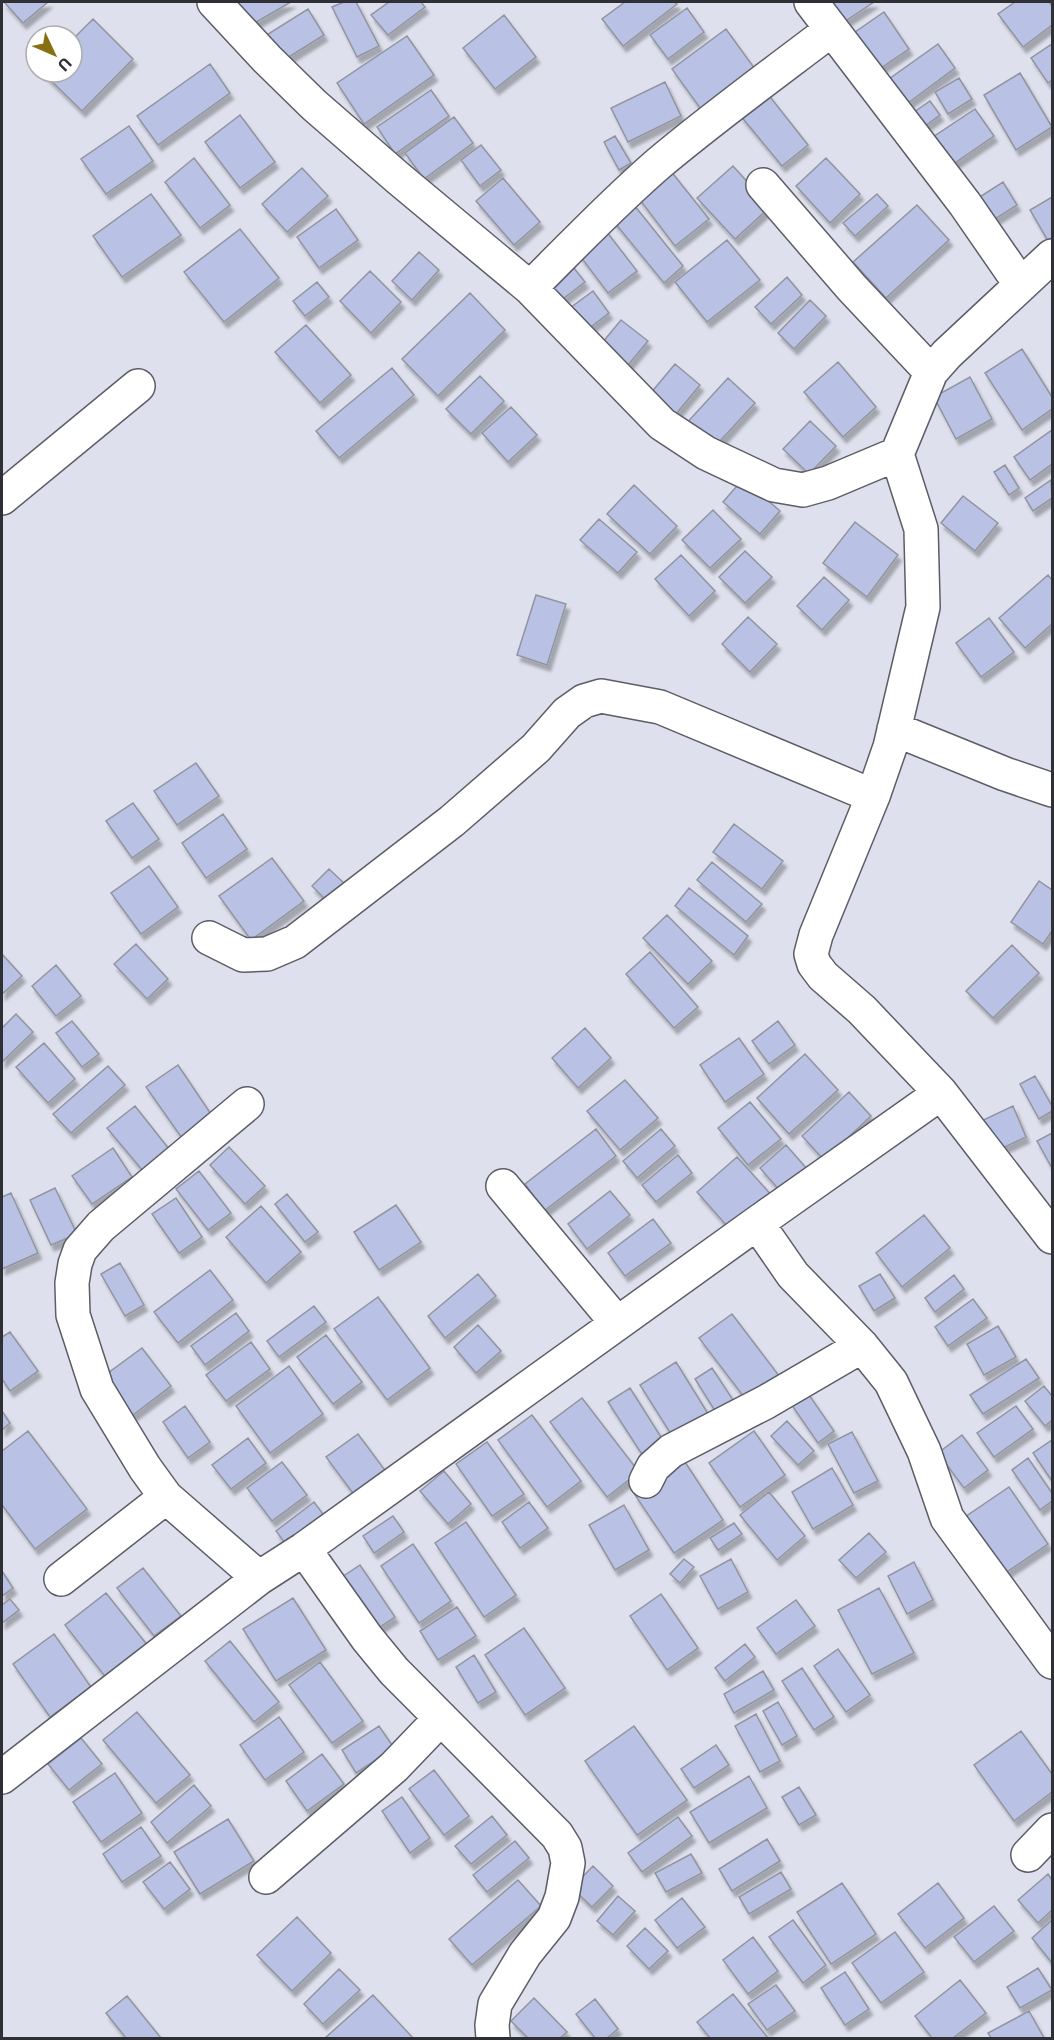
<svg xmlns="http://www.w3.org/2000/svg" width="1054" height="2040" viewBox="0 0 1054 2040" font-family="'Noto Sans',sans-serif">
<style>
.building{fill:#b9c1e4;stroke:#92949f;stroke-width:1.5;filter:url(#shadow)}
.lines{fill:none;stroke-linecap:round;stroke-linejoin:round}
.minor-casing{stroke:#5b5d67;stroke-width:36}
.minor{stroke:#fff;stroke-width:33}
</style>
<defs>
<filter id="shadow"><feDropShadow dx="3.5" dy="6" stdDeviation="1.5" flood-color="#0004"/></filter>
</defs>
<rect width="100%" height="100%" fill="#dee1ed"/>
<path class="building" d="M4 2H48L23 23Z
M231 2H291L246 28Z
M344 2H356L379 46 357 57 332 7Z
M389 2H421L425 7 388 35 371 15Z
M625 2H674L677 4 623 46 602 19Z
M833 2H874L844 22 831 3Z
M1015 2H1049L1052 6V25L1023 47 998 14Z
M687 8 704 32 668 59 650 35Z
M308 9 324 35 281 62 265 36Z
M884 12 909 49 869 76 845 39Z
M504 15 536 57 495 89 463 48Z
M93 19 133 59 82 111 42 72H72V40Z
M726 29 760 76 705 115 672 69Z
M407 36 434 75 364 124 337 83Z
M938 44 955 68 900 109 882 84Z
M1052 44V80L1048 83 1031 58Z
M210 64 230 93 158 145 137 116Z
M1020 73 1052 127 1016 150 984 95Z
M959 78 972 99 948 114 935 92Z
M665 82 681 116 628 142 611 108Z
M431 90 449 116 395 154 377 127Z
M767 93 808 145 782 166 740 115Z
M930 101 940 115 914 134 904 119Z
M975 109 994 136 949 167 930 139Z
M240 115 275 162 240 188 205 142Z
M454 117 473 143 424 179 405 153Z
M129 126 153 161 106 194 81 159Z
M615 136 631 163 619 170 604 142Z
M481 145 501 170 480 186 461 160Z
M194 158 230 205 200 228 165 182Z
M826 158 860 194 830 223 796 186Z
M733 166 770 207 735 239 697 198Z
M302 168 328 196 287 232 262 204Z
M670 170 709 219 675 246 637 196Z
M503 178 540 222 514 245 476 201Z
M1003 182 1017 205 992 221 978 198Z
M151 194 181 235 122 277 93 236Z
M877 194 888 206 855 236 843 223Z
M1052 197V238L1048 241 1030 210Z
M630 200 683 266 664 283 610 217Z
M917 205 949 240 886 298 853 262Z
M336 209 358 240 319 268 297 237Z
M603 227 637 271 608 293 574 248Z
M240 229 279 278 224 322 184 272Z
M727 240 760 280 707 322 675 282Z
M419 252 439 270 412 300 392 281Z
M574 268 585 282 560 301 550 286Z
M370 271 401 302 371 333 340 301Z
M787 277 802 295 771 324 755 307Z
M317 282 329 297 305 316 293 301Z
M593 291 609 313 579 336 562 314Z
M470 293 505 330 438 396 402 359Z
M810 300 826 316 794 349 778 333Z
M621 320 648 341 628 365 602 343Z
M306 325 351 375 320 403 275 352Z
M1022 349 1052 397V409L1022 430 985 373Z
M838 362 876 407 843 437 804 392Z
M675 364 700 385 676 414 650 394Z
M392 368 414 395 339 458 316 431Z
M480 376 504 401 471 434 446 409Z
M970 377 992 419 956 439 934 397Z
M728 378 755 403 710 452 683 427Z
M511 407 537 435 508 462 482 433Z
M810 421 836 446 809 474 783 449Z
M1052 430V464L1030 480 1014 457Z
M1005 465 1019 488 1009 495 994 472Z
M743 479 780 511 760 534 723 502Z
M1051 480 1052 498 1033 511 1025 498Z
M634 485 677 526 650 554 607 514Z
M963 496 998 523 975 551 941 523Z
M713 510 741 539 710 568 682 540Z
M599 519 637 552 618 573 580 540Z
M855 522 898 555 867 597 823 563Z
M745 551 772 577 745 603 719 577Z
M681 555 715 591 689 616 655 579Z
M1048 575 1052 580V624L1025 648 999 618Z
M824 577 849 600 822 630 797 606Z
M536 595 566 604 547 665 517 655Z
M748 617 777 644 750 672 722 644Z
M989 618 1014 652 981 677 956 643Z
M196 763 219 796 177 825 154 791Z
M133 803 159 839 132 858 106 821Z
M223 814 247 849 206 878 182 843Z
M734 824 783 861 762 889 713 852Z
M272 858 304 901 251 940 219 896Z
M712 862 762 904 746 922 697 880Z
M149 866 178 907 141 934 111 893Z
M329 869 346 885 329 903 312 886Z
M1039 881 1052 890V931L1043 944 1011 922Z
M689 888 748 936 734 955 675 906Z
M667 915 712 961 688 984 643 938Z
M136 944 168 979 147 999 114 964Z
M1012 945 1039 973 993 1018 966 991Z
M650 952 698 1007 674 1028 626 974Z
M2 954 22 976 2 994Z
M56 965 81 996 56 1016 32 986Z
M16 1014 33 1032 2 1062V1028Z
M72 1021 99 1054 82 1067 56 1033Z
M778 1021 795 1045 769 1064 752 1041Z
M585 1028 611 1058 578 1088 552 1058Z
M739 1038 764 1074 725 1102 700 1065Z
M44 1043 75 1079 48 1103 16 1067Z
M805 1054 838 1090 789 1134 757 1098Z
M178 1065 215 1120 184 1141 146 1087Z
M108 1066 125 1085 71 1133 53 1114Z
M1035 1076 1052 1106V1111L1039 1119 1020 1084Z
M625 1080 658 1118 620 1150 587 1111Z
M849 1092 871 1116 824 1160 802 1136Z
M750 1102 781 1139 748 1165 718 1128Z
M135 1106 169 1149 143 1171 107 1128Z
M1013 1106 1026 1137 992 1153 979 1122Z
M596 1129 616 1156 544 1211 525 1184Z
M661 1129 675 1146 637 1178 623 1161Z
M1052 1133V1168L1037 1141Z
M786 1145 808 1170 782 1193 760 1168Z
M229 1147 265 1186 245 1204 210 1165Z
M113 1148 132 1177 92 1204 72 1176Z
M678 1155 692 1173 656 1202 642 1185Z
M737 1157 775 1199 735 1235 697 1192Z
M199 1171 231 1213 208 1230 176 1189Z
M55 1188 77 1234 51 1245 30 1200Z
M610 1191 630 1215 587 1249 568 1224Z
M11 1193 38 1253 2 1269V1197Z
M287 1194 318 1232 305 1242 275 1204Z
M176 1198 202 1237 179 1253 152 1214Z
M396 1205 421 1242 379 1270 354 1232Z
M261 1206 301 1252 266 1283 226 1237Z
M924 1215 950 1248 902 1287 876 1253Z
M653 1219 671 1243 625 1276 608 1253Z
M120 1263 144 1305 125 1316 101 1274Z
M210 1270 233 1300 178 1343 154 1312Z
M478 1274 496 1296 445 1338 428 1316Z
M880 1274 895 1298 874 1311 859 1286Z
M954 1275 964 1289 935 1312 925 1298Z
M378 1297 430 1368 387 1400 334 1329Z
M973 1299 987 1318 948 1346 935 1327Z
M314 1306 326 1322 279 1357 267 1341Z
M236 1313 249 1331 205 1365 191 1346Z
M732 1314 780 1377 747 1401 699 1338Z
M478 1325 501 1351 476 1373 454 1347Z
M998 1326 1016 1357 984 1375 967 1344Z
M10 1332 38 1371 10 1391 2 1379V1337Z
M326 1335 362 1382 333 1404 297 1357Z
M251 1342 270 1369 226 1401 206 1375Z
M142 1348 171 1386 133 1415 104 1376Z
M1026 1359 1039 1378 983 1414 970 1395Z
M676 1362 712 1420 676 1442 640 1385Z
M289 1366 323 1414 270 1453 236 1406Z
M712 1368 735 1403 717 1414 695 1379Z
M1044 1386 1052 1396V1420L1045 1426 1025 1401Z
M630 1388 666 1445 645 1459 608 1402Z
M807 1392 834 1431 818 1443 791 1404Z
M582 1398 639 1472 607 1497 550 1422Z
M185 1406 210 1442 188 1458 163 1422Z
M1016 1406 1033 1429 994 1457 977 1433Z
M2 1411 10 1423 2 1430Z
M532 1415 581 1481 547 1507 498 1440Z
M787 1421 814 1451 798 1465 771 1436Z
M28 1431 87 1509 35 1549 2 1505V1451Z
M754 1431 785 1475 740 1507 709 1463Z
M852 1432 878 1481 854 1493 828 1444Z
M358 1434 387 1473 355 1496 326 1457Z
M962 1435 988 1470 964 1488 938 1453Z
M248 1438 266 1463 231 1489 212 1465Z
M1052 1440V1481L1033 1453Z
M487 1442 524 1494 492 1516 456 1464Z
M1028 1458 1052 1493V1501L1040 1510 1012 1470Z
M282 1462 307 1495 272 1521 247 1488Z
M685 1462 723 1520 674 1553 635 1495Z
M832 1468 853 1505 813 1529 792 1492Z
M444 1471 471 1504 448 1524 420 1491Z
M1009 1487 1048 1544 1001 1576 962 1519Z
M769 1492 805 1536 777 1560 740 1515Z
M314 1502 328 1521 290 1550 276 1531Z
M529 1502 548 1528 520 1548 502 1522Z
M624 1505 649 1550 615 1570 589 1525Z
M393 1516 404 1532 374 1553 363 1536Z
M466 1522 516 1595 484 1617 435 1543Z
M734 1523 742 1534 718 1550 710 1538Z
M869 1533 886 1552 856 1578 839 1560Z
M413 1544 451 1601 419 1623 381 1566Z
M684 1559 694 1567 680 1583 670 1574Z
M731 1559 748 1592 718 1609 700 1576Z
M914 1562 933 1600 907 1614 888 1576Z
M360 1565 395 1617 374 1631 339 1579Z
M143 1568 181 1616 154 1636 117 1588Z
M2 1571 13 1588 2 1596Z
M879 1588 914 1653 872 1674 838 1610Z
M106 1593 148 1646 107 1679 65 1625Z
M661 1594 698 1648 667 1670 630 1616Z
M293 1598 326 1650 276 1681 243 1629Z
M10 1599 19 1610 2 1623V1605Z
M796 1600 815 1626 776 1654 757 1628Z
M457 1607 476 1636 438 1660 420 1631Z
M524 1628 565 1688 525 1715 485 1655Z
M54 1634 91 1687 50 1717 13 1664Z
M230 1641 279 1702 254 1722 205 1661Z
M745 1644 755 1657 725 1681 715 1668Z
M838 1649 870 1695 846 1712 814 1666Z
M474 1655 496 1692 478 1703 456 1667Z
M320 1662 363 1721 332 1743 289 1685Z
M802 1668 834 1717 814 1730 782 1681Z
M763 1671 774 1690 734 1713 724 1694Z
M778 1702 797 1736 782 1745 763 1711Z
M137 1712 190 1775 156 1803 103 1740Z
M756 1714 780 1761 760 1772 735 1726Z
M279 1717 304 1752 265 1780 240 1745Z
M379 1726 394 1748 356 1773 342 1750Z
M634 1726 687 1800 637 1835 585 1761Z
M1021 1731 1052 1774V1792L1014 1821 974 1765Z
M81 1738 102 1764 69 1790 48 1764Z
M716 1745 729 1765 694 1788 681 1769Z
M322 1754 344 1784 307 1811 286 1781Z
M434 1770 469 1816 444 1835 409 1789Z
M115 1773 142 1813 101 1842 73 1802Z
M749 1776 767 1808 709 1843 690 1812Z
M194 1785 211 1806 167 1843 151 1822Z
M799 1787 816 1815 799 1825 782 1797Z
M402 1797 430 1838 410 1853 382 1811Z
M492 1816 507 1835 471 1864 455 1846Z
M678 1817 692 1836 642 1872 628 1853Z
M228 1819 254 1861 200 1894 174 1852Z
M141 1827 161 1856 122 1882 103 1854Z
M767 1839 780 1861 732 1891 719 1869Z
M515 1841 529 1858 487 1892 473 1875Z
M691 1854 702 1873 666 1892 655 1873Z
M170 1862 190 1889 164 1909 143 1882Z
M593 1866 613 1886 592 1907 572 1888Z
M781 1872 791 1889 749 1914 739 1897Z
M1048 1874 1052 1880V1910L1038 1923 1018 1900Z
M518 1880 541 1906 472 1965 449 1939Z
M842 1883 876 1934 831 1964 797 1912Z
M938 1883 964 1918 925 1948 898 1914Z
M618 1896 635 1911 613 1935 597 1921Z
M682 1898 705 1927 677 1948 655 1920Z
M994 1906 1014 1931 974 1962 954 1937Z
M297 1917 331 1953 292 1991 257 1955Z
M793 1920 826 1965 803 1983 769 1937Z
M1052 1920V1963L1032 1938Z
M645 1928 668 1951 649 1969 627 1946Z
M895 1932 924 1972 881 2003 852 1963Z
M753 1937 778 1971 748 1994 723 1960Z
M1038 1968 1052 1990 1020 2008 1007 1987Z
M339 1969 360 1990 323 2024 304 2004Z
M845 1972 869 2009 845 2025 821 1988Z
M960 1980 986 2013 953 2038H932L915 2016Z
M776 1985 795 2011 767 2030 748 2004Z
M733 1994 768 2038H710L697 2022Z
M373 1995 413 2038H325Z
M127 1996 161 2038H126L106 2013Z
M534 1998 567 2032 560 2038H528L511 2021Z
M595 1999 618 2029 607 2038H595L576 2014Z
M1029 2011 1044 2038H991L988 2033Z"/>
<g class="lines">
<g class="minor-casing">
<path id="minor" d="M214 2 267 59 314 105 398 178 530 288 662 424 706 453 774 485 803 490 828 483 897 454
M811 2 965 204 1021 285
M763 185 852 288 931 372
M1052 256 947 354 931 372 897 454 921 529 923 607 890 747 873 796 816 935 811 954 814 964 823 976 862 1010 941 1093 1052 1237
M530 288C572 246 613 203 658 164 714 117 773 74 831 30
M2 498 138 386
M894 729 1005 774 1052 790
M209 938 243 955 267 954 295 942 452 821 536 748 567 713 584 701 601 696 660 707 873 796
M247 1104 101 1226 80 1250 75 1264 72 1283 73 1315 97 1389 145 1468 166 1497 259 1578
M503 1186 617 1323
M757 1223 793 1275 862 1346 891 1382 924 1451 947 1518 1052 1662
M646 1481 653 1467 671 1451 766 1402 862 1346
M304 1549 367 1638 394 1671 557 1835 565 1848 568 1863 562 1897 554 1918 525 1954 495 2004 492 2025 493 2038
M61 1579 166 1497
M2 1777 259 1578 304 1549 757 1223 941 1093
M1028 1855 1052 1830
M266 1877 394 1767 441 1718"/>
</g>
<use href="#minor" class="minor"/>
</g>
<rect width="1054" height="2040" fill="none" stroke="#2f3035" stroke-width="6"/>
<g transform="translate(54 54) rotate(134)"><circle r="28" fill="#ffffff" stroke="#acacae" stroke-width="1.5"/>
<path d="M0-4.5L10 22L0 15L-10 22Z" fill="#886f10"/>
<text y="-9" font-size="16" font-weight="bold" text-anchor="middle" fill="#2f3035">U</text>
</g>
</svg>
